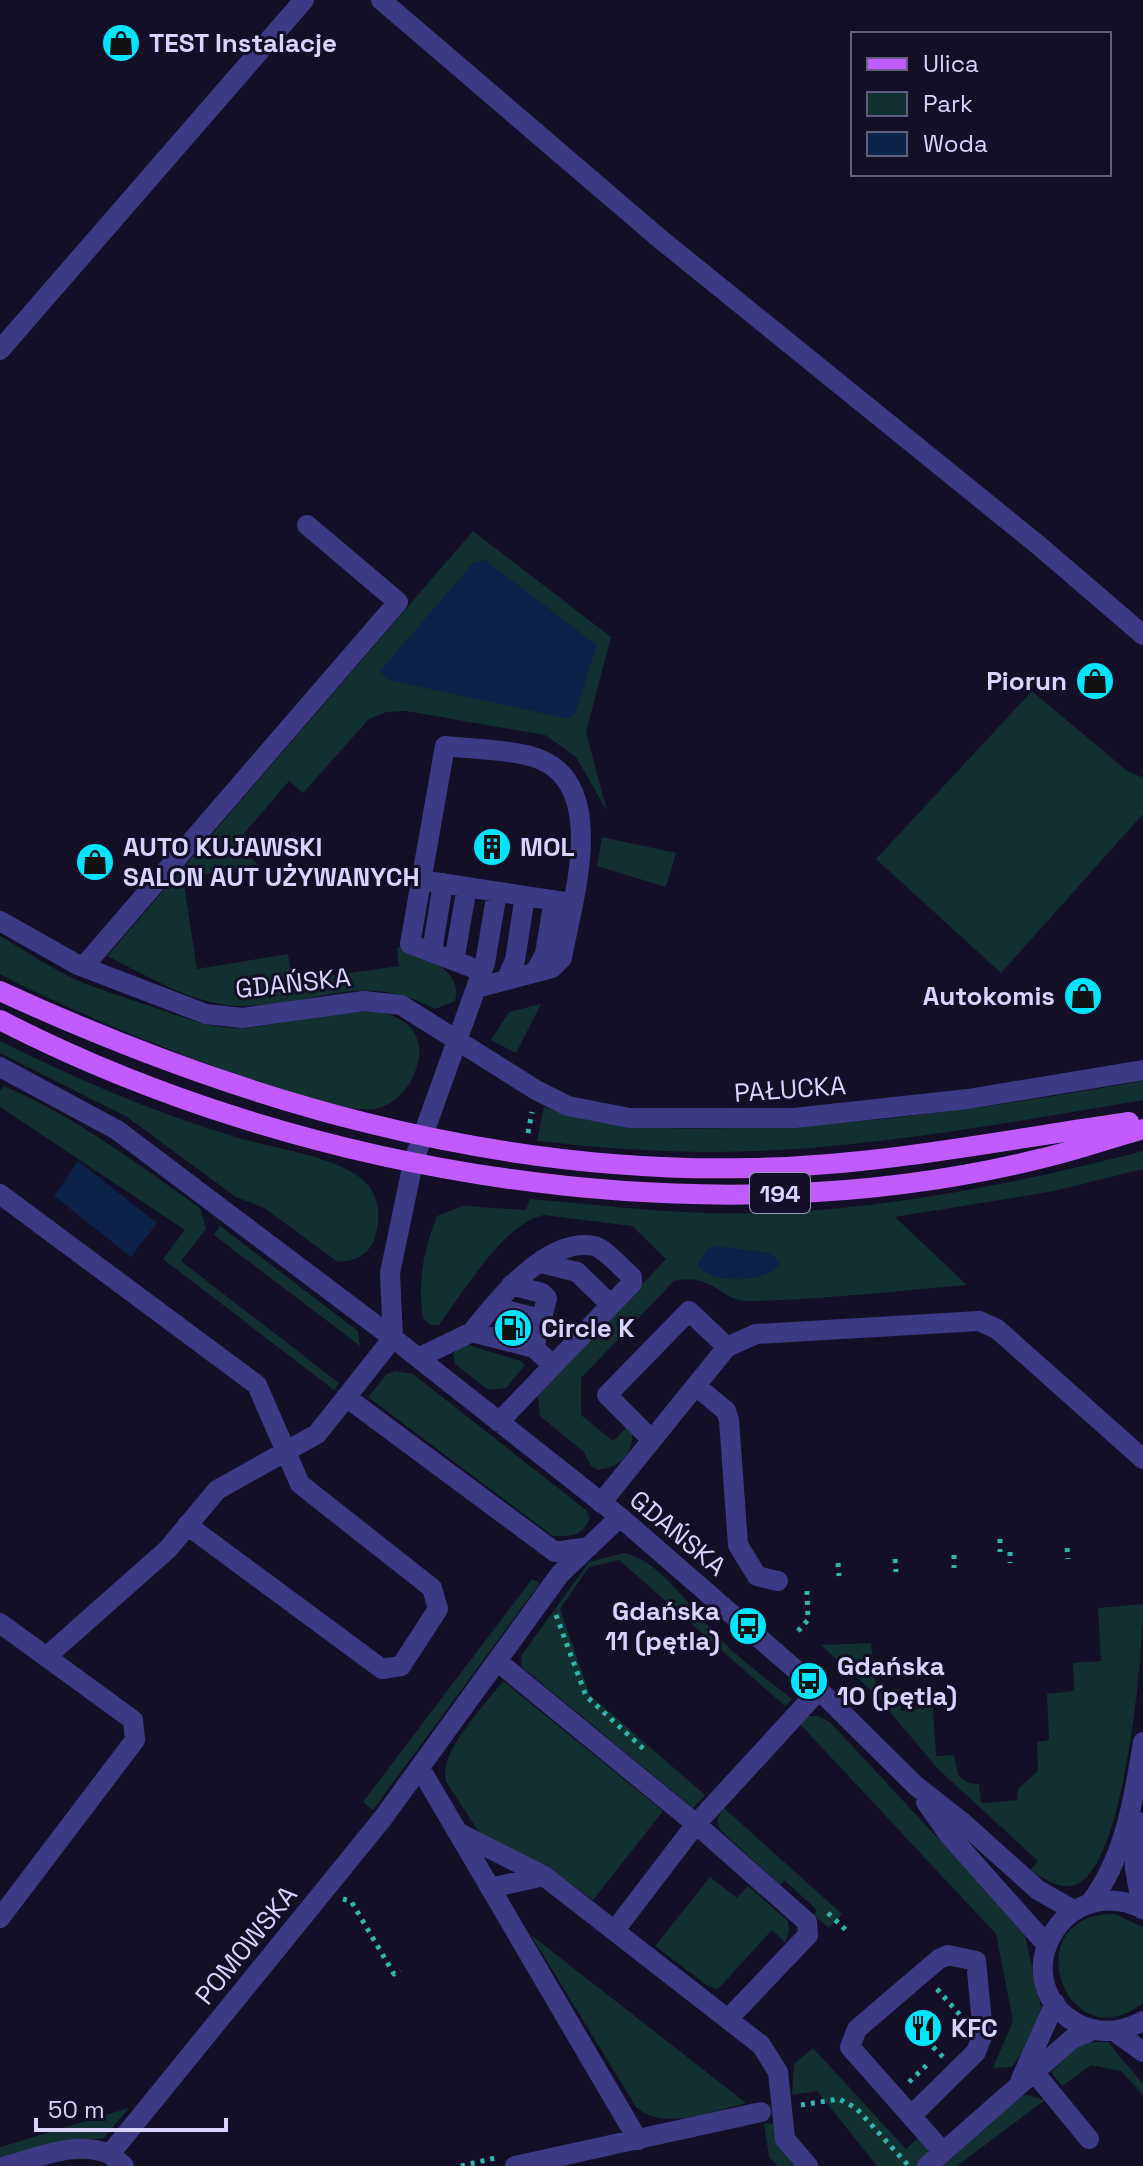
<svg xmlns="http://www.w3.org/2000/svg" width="1143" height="2166" viewBox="0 0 1143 2166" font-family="'Space Grotesk',sans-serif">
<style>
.green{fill:#12302f}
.water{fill:#0c2248}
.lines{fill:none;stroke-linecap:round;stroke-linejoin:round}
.path{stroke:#2fb8b0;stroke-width:5;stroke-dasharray:4 6;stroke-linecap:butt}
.minor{stroke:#3d3a85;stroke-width:20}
.major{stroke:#c25bff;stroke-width:20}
.labels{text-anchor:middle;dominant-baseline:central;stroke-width:6;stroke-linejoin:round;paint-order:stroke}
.shield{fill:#130f26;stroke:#9e99be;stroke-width:2}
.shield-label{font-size:24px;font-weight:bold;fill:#d9d4ff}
.poi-label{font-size:26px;font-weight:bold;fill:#d9d4ff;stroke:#130f26;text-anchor:start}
.street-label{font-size:26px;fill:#d9d4ff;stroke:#130f26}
</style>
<rect width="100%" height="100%" fill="#130f26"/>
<path class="green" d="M473 531 611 637 586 732 607 811 576 757 545 735 406 711 386 712 369 719 303 793 289 781 235 844 259 865 183 878 197 969 288 954 292 981 399 966 397 948 403 946C424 956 464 971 455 1001L435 1009C361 969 318 1006 244 1006 194 1006 151 977 107 956Z
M1032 691 1126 770 1143 778V814L1001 973 876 859Z
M602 837 676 853 666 887 597 866Z
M0 936C26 951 52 969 79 981 105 992 133 1000 159 1009 182 1017 205 1026 229 1028 272 1031 360 998 397 1018 415 1026 423 1044 418 1063 412 1085 398 1104 375 1109 321 1118 56 1006 0 974Z
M541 1004 516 1053 491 1040 509 1012Z
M0 1041C74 1078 153 1112 232 1136 269 1148 336 1155 364 1181 380 1196 381 1218 375 1237 370 1255 355 1261 338 1262L264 1208 236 1197 127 1117 0 1053Z
M1143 1081V1100C1023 1120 902 1143 780 1150 698 1155 618 1150 537 1141L544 1107C609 1131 674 1129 743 1128 879 1125 1009 1104 1143 1081Z
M4 1086C76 1117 136 1163 200 1208L206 1229 181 1261 339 1383 334 1390 163 1259 185 1230 0 1107V1091Z
M1143 1151V1169L1054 1191 895 1217 967 1285C894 1291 820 1300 747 1301 722 1302 713 1272 674 1281L581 1378V1415L613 1441 627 1427 632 1433C633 1456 619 1467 598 1470L591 1466 584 1452 540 1416 538 1396 666 1259 632 1226 544 1215C504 1223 463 1293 439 1325H430L423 1318C417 1282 424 1249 437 1216L463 1206 526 1210 530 1199C589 1204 647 1211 706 1213 846 1218 1008 1186 1143 1151Z
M220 1226 358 1331 360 1346 214 1235Z
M468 1345 521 1361 525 1365 506 1388 488 1390 455 1364 453 1354 457 1348Z
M396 1371 413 1374 586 1510 590 1518C581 1537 573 1536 553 1536L368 1397 387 1374Z
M624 1553C660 1559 695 1614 720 1639 742 1661 768 1680 792 1699L785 1706 619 1560 589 1567 560 1609 590 1695 705 1795 693 1808 522 1667 521 1656 589 1562Z
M532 1579 540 1583 373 1810 363 1802Z
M1143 1604C1143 1654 1125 1868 1075 1885 1059 1890 1043 1878 1030 1870L1038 1861 938 1769 875 1694 821 1645 871 1643 876 1690 899 1689 901 1711 933 1707 936 1756 954 1755C957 1773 958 1784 979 1784L981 1803 1017 1800 1018 1789 1038 1771 1037 1742 1049 1740 1047 1694 1074 1691 1073 1663 1101 1661 1098 1608Z
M503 1681 663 1811 593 1900 548 1867 480 1834 447 1783C435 1755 485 1705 503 1681Z
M807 1716H818L830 1722 1024 1931 1041 2008 1032 2039 1012 2067 993 2068 1013 2021 996 1934 799 1723Z
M724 1808 842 1914 829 1928 814 1915 817 1910 784 1880 780 1885 720 1830 717 1819Z
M710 1877 737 1898 748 1886 788 1921 789 1932 785 1942 772 1930 718 1989 708 1986 655 1946Z
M1115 1914 1143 1927V2003C1065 2064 1013 1913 1115 1914Z
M531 1935 746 2103C712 2111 664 2132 636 2107Z
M1090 2042H1108L1143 2084V2095L1121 2071 1091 2065 1062 2086 1051 2072 1076 2048Z
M813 2048 906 2149 919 2137 932 2152 1014 2097 1027 2095 1045 2100 957 2166H877L817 2091 792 2095 794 2064Z
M129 2108 103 2139H74L0 2160V2147Z
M764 2123 773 2124 783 2148 798 2166H777L769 2157Z"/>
<path class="water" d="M485 560 597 645 575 714 569 719 388 680 380 671 474 562Z
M78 1161 157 1223 131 1257 54 1196Z
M714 1246 772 1253 781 1264C765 1283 714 1285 697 1266L709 1247Z"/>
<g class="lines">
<path class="path" d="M528 1133 532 1112
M1000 1539V1552
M1067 1548 1068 1559
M1010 1552V1563
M954 1555V1568
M895 1559 896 1572
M838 1563 839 1576
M556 1615 586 1696 647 1752
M798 1631 808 1620 807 1591
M343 1899 351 1901 394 1974 400 1970
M828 1913 849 1933
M937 1989 960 2015
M933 2047 943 2057
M909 2082 928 2064
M801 2105 839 2099 856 2108 908 2165
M461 2166 495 2158"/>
<path class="minor" d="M381 0 659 238 1037 544 1143 635
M0 350 304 0
M421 880 571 903
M0 921 78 965 206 1014 242 1018 364 1001 401 1005 536 1090 568 1106 630 1118H794L968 1099 1143 1070
M432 952 443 883
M454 961 467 887
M83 967 398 602 307 525
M535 972 545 954 554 900
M506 980 515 960 525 896
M476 988 552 968 562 958C572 900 613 778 530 756 503 749 472 749 445 746L410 944 481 971
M0 1067 117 1130 393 1338 620 1517 819 1690 915 1785 961 1821 1038 1890 1073 1910
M0 1194 257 1385 300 1484 432 1588 438 1609 401 1666 382 1669 187 1525
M541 1263 577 1272 611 1305
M511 1285 542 1293 547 1298 534 1348
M492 1307 541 1319
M472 1332C498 1299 547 1237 594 1246 606 1249 622 1269 632 1277V1283L499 1422
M393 1338 390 1273 413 1163 485 963 497 892
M418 1358 472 1332 534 1348 553 1365
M696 1386 726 1411 729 1420 738 1545 757 1576 778 1581
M346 1397 555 1552 589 1547
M652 1440 607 1395 689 1311 727 1347
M601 1503 727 1347 756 1334 979 1321 997 1329 1143 1459
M0 1623 133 1720 135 1740 0 1918
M46 1657 168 1549 217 1490 317 1434 393 1338
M497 1661 696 1824 807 1922 808 1935 730 2017
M420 1768 638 2140
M926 1802 949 1835 1047 1945
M1135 1820V1868L1142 1909
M457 1832 544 1876 761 2045 778 2072 785 2139 808 2166
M490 1888 544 1876
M1090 1903C1125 1857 1134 1798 1143 1742
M1143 1909C1061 1869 1002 1983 1078 2024 1100 2035 1122 2032 1143 2021
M615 1930 696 1824 819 1690
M1114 2031 1143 2052
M1034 2072 1089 2139
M1021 2079 1055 2003
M911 2116 976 2052 983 2034 976 1961 948 1955 939 1959 857 2029 850 2047 943 2152
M6 2166C40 2157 76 2140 110 2154
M124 2166 110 2154 383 1818 560 1574 620 1517
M515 2166 761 2112
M927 2166 1072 2039 1093 2030"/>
<path class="major" d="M0 991C237 1100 488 1174 751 1168 879 1166 1003 1140 1129 1122
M0 1020C303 1176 706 1241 1039 1159 1074 1151 1108 1139 1143 1129"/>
</g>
<defs>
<g id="shop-disc" transform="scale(2)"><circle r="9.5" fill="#00e5ff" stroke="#130f26"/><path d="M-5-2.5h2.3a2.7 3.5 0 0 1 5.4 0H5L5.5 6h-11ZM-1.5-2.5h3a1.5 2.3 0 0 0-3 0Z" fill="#111"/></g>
<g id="building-disc" transform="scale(2)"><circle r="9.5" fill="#00e5ff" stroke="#130f26"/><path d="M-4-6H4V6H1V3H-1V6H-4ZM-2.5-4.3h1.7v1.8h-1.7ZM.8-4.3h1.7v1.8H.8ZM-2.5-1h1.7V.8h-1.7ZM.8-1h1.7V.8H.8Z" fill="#111"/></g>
<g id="fuel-disc" transform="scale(2)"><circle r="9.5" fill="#00e5ff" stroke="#130f26"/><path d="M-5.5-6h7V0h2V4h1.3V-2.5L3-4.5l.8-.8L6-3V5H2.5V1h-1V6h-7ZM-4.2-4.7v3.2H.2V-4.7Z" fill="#111"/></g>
<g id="bus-disc" transform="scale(2)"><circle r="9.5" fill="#00e5ff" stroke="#130f26"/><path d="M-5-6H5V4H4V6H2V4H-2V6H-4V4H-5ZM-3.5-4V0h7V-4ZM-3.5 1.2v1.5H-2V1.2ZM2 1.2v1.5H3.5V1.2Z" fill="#111"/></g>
<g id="restaurant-disc" transform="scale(2)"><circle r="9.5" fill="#00e5ff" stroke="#130f26"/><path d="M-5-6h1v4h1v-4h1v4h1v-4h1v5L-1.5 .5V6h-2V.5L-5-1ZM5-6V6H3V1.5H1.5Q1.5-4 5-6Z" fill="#111"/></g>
</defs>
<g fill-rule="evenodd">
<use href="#shop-disc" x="121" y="43"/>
<use href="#shop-disc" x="1095" y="681"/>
<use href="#building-disc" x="492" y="847"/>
<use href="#shop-disc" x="95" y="862"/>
<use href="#shop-disc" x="1083" y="996"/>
<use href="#fuel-disc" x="513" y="1328"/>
<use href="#bus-disc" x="748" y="1626"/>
<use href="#bus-disc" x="809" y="1681"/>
<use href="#restaurant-disc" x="923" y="2028"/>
</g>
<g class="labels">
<rect class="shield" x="750" y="1173" width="60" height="40" rx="6"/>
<g class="shield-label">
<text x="780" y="1193">194</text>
</g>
<g class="poi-label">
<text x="149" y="43">TEST Instalacje</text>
<text x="1067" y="681" text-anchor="end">Piorun</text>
<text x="123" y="847">AUTO KUJAWSKI<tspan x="123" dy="30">SALON AUT UŻYWANYCH</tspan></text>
<text x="520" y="847">MOL</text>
<text x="1055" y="996" text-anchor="end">Autokomis</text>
<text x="541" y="1328">Circle K</text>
<text x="720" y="1611" text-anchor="end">Gdańska<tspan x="720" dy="30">11 (pętla)</tspan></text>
<text x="837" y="1666">Gdańska<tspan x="837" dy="30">10 (pętla)</tspan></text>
<text x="951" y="2028">KFC</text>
</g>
<g class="street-label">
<text transform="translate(293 983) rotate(-6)">GDAŃSKA</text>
<text transform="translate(790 1089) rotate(-4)">PAŁUCKA</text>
<text transform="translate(678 1533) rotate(40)">GDAŃSKA</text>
<text transform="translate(246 1945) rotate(-51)">POMOWSKA</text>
</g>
</g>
<rect x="851" y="32" width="260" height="144" fill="#130f26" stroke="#625e7d" stroke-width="2"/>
<rect x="867" y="58" width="40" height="12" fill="#c25bff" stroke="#625e7d" stroke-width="2"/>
<text x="923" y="72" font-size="24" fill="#d9d4ff">Ulica</text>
<rect x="867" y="92" width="40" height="24" fill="#12302f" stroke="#625e7d" stroke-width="2"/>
<text x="923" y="112" font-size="24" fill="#d9d4ff">Park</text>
<rect x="867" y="132" width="40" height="24" fill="#0c2248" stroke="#625e7d" stroke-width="2"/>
<text x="923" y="152" font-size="24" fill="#d9d4ff">Woda</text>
<path d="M36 2118v12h190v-12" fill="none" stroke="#d9d4ff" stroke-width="4"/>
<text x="48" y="2118" font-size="24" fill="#d9d4ff" stroke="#130f26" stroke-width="6" paint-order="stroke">50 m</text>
</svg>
